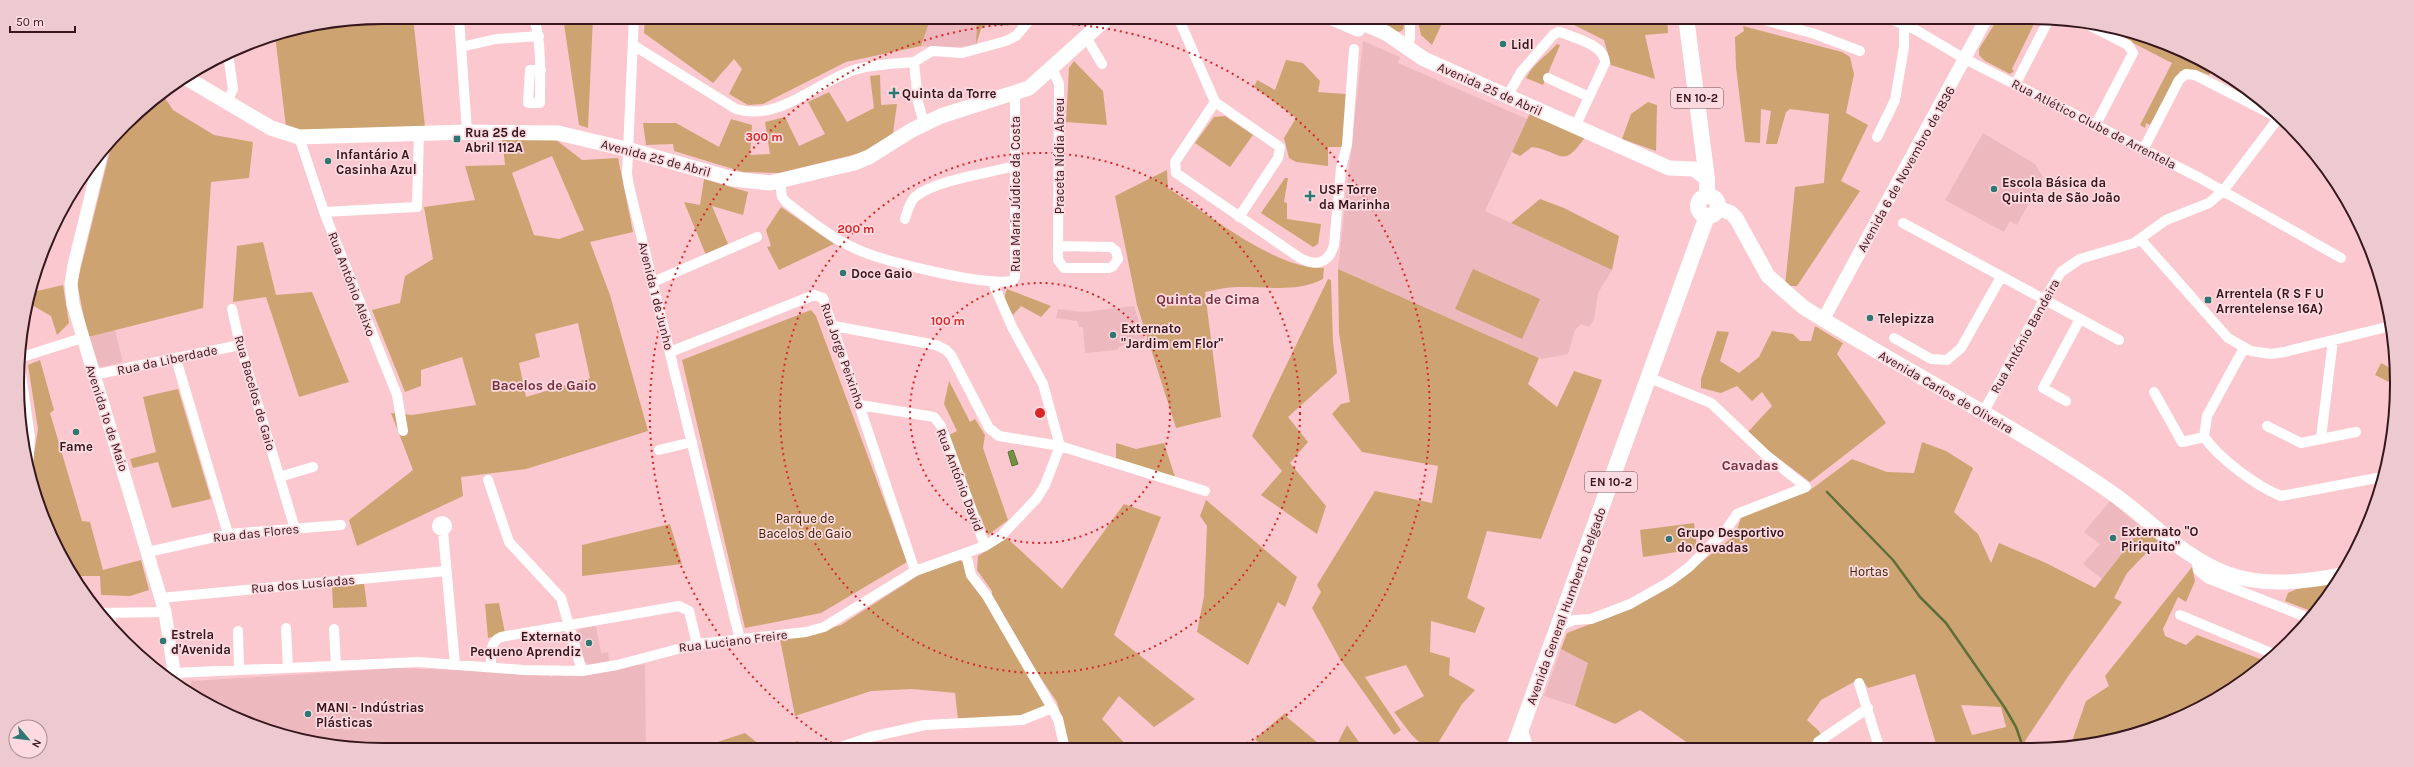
<svg xmlns="http://www.w3.org/2000/svg" width="2414" height="767" viewBox="0 0 2414 767" font-family="Karla,sans-serif">
<style>
.built{fill:#eeb8bf}
.green{fill:#cea372;fill-rule:evenodd}
.water{fill:#709542;stroke:#5e6f37}
.lines{fill:none;stroke-linecap:round;stroke-linejoin:round}
.stream{stroke:#5e6f37;stroke-width:2.5}
.minor{stroke:#fff;stroke-width:10}
.tertiary{stroke:#fff;stroke-width:13}
.secondary{stroke:#fff;stroke-width:15}
.primary{stroke:#fff;stroke-width:16}
.ring{fill:none;stroke:#d62828;stroke-width:2;stroke-dasharray:2 4}
.poi-dot{fill:#2f7773;stroke:#fddadf;stroke-width:1.5}
.labels{text-anchor:middle;dominant-baseline:central;stroke-width:3.5;stroke-linejoin:round;paint-order:stroke}
.shield{fill:#fddadf;stroke:#715256;stroke-width:1}
.shield-label{font-size:12px;font-weight:bold;fill:#35171c}
.poi-label{font-size:13px;font-weight:bold;fill:#35171c;stroke:#fddadf;text-anchor:start}
.street-label{font-size:13px;fill:#35171c;stroke:#fddadf}
.park-label{font-size:13px;fill:#3c2301;stroke:#fddadf}
.neighbourhood-label{font-size:14px;font-weight:bold;fill:#783342;stroke:#fddadf}
.rim{fill:none;stroke:#35171c;stroke-width:2}
.centre{fill:#d62828;stroke:#fddadf;stroke-width:2}
.ring-label{font-size:12px;text-anchor:middle;font-weight:bold;fill:#d62828;stroke:#fddadf;stroke-width:3.5;stroke-linejoin:round;paint-order:stroke}
</style>
<rect width="100%" height="100%" fill="#fbc8cf"/>
<path class="built" d="M931 17H977L976 45 955 47 921 46Z
M1363 41 1400 57 1398 63 1527 119 1485 211 1612 270 1598 293 1594 320 1589 327 1581 324 1575 330 1568 354 1542 359 1338 269Z
M1983 133 2035 164 2043 177 2017 225 2010 221 2004 232 1945 200Z
M1134 306 1146 343 1136 346 1130 342 1119 347 1117 350 1085 353 1083 327H1079L1077 321 1056 318 1058 309 1083 312Z
M115 330 123 362 101 367 98 364 88 337Z
M2110 501 2142 528 2102 579 2083 564 2100 544 2084 532Z
M596 626 601 653 608 652 609 661 590 665 584 661 576 634 579 629Z
M1561 649 1588 663 1575 706 1544 696Z
M645 664 646 750H384L312 743 243 722 190 694V687L192 681 368 670 397 668 544 673 551 677 554 674H584Z"/>
<path class="green" d="M383 17H413L425 127 298 131 286 127 275 35 312 24Z
M563 17H593L588 128 579 125Z
M645 17H931L921 46 846 62 763 104 748 105 729 94 742 69 734 59 713 83 644 33Z
M977 17H996L981 29 976 45Z
M1379 17 1402 18 1404 25 1403 30 1399 32 1378 24Z
M1417 17H1445L1432 45 1421 35Z
M1565 17H1647L1648 19 1667 17 1668 33 1645 35 1655 79 1611 65 1604 40 1564 20Z
M1999 17 2037 18 2012 69 2014 71 2010 74 1985 61 1979 55V49Z
M2094 23 2171 45 2213 68 2209 75 2195 70 2180 71 2150 125 2146 123 2145 128 2140 125 2172 63Z
M1743 26 1842 52 1850 57 1854 74 1846 113 1868 125 1841 181 1860 191 1797 286H1785L1795 187 1824 183 1829 114 1790 109 1786 112 1777 144H1766L1771 111 1761 109 1760 143 1745 142 1736 67 1735 37 1744 31Z
M1557 44 1560 45 1543 85 1526 78C1533 64 1546 56 1557 44Z
M1286 60 1303 63 1320 81 1318 92 1346 94 1343 147H1328V166L1296 162 1289 158 1284 138 1296 118 1254 87 1257 80 1275 90Z
M1074 61 1103 91 1107 125 1066 122 1069 68Z
M880 75 881 105 897 104 893 133 869 151 779 173 743 172 674 151 673 144 646 145 643 123H676L719 147 731 119 752 125 750 155 770 154 765 122 785 117 799 146 825 134 808 102 829 92 847 122 874 108 870 76Z
M163 95 173 110 214 135 253 142 249 178 211 182 203 308 88 337 77 283 113 139 142 108 146 106 150 107 151 102Z
M1648 102 1657 105 1656 151 1622 139 1631 114Z
M1530 113 1585 137C1562 171 1562 151 1532 147L1520 156 1512 152Z
M1225 116 1253 135 1230 167 1195 143 1214 117Z
M502 138 555 139 582 160 618 158 633 232 590 242 610 295 648 431 526 469 461 477 463 496 357 546 349 520 413 470 391 413 412 415 476 405 462 357 421 370V386L405 392 372 310 400 303 405 276 433 259 424 207 475 200 465 166 505 165ZM552 156 584 230 559 239 534 235 512 173ZM578 323 590 378 526 397 519 363 540 357 535 334Z
M1167 170 1168 188C1208 214 1276 270 1324 268L1323 279C1296 293 1267 286 1238 287 1227 287 1215 290 1205 292L1221 417 1176 428 1137 305 1115 196Z
M1285 178H1288L1284 202 1287 203V219L1321 224 1318 244 1313 247 1261 213Z
M704 179 748 192 743 215 712 206 728 244 706 255 684 202 700 205Z
M1540 199 1564 208 1619 236 1612 270 1511 223Z
M781 207 834 244 779 270 767 247 771 246 766 230Z
M263 242 276 295 312 292 349 382 299 397 266 297 233 302 237 246Z
M1338 269 1539 358 1528 384 1557 407 1574 371 1602 380 1541 539 1487 531 1467 598 1485 608 1475 633 1431 621 1430 652 1450 658 1449 675 1475 690 1462 704 1435 748C1417 748 1405 725 1394 712L1424 696 1406 665 1365 677 1401 730 1394 735 1340 659 1312 608 1321 592 1317 585 1375 491 1432 503 1438 466 1362 452 1332 414 1341 404 1350 402 1339 333Z
M1473 269 1540 299 1522 339 1455 309Z
M1328 279 1331 280 1333 342 1337 373 1288 417 1308 442 1290 463 1326 506 1317 534 1261 495 1282 471 1252 436Z
M63 285 69 323 57 335 51 316 30 304 33 292Z
M1007 289 1051 306 1041 317 1021 306 1013 315 1003 300Z
M811 310 816 316 907 562 821 613 745 628 682 360Z
M1815 326 1843 343 1837 354 1886 423 1810 482 1746 434 1772 406 1762 392 1752 401 1737 386 1721 393 1701 388V379L1717 331 1729 332 1720 361 1739 373 1759 357 1772 331 1793 334 1800 341H1811Z
M40 360 54 410 50 413 82 521 90 522 103 570 141 560 149 590 130 596 101 595 100 576H74L30 479 38 429 28 365Z
M2381 363 2396 371 2397 386 2375 375Z
M949 381 970 422 975 419 985 435 983 448 1008 520 988 535 980 515H977L949 435 957 431 944 404Z
M178 389 211 499 172 508 158 462 133 468 130 459 156 452 143 397Z
M1922 442 1946 451 1973 468 1954 512 1978 534 1991 563 1999 543 2046 563 2095 588 2142 528 2158 541 2127 573 2114 598 2122 602 2069 675 2025 741 2030 746 2071 744 2086 701 2109 686 2105 676 2192 567 2195 581 2186 602 2178 597 2163 629 2165 636 2186 645 2197 635 2268 662 2192 712 2079 747H1937L1915 674 1868 688 1861 678 1821 700 1807 720 1818 730 1830 747 1695 748 1640 710 1615 724 1575 706 1588 663 1561 649 1567 633 1632 608 1674 584 1735 535 1742 515 1813 488 1852 459 1887 472 1914 473ZM1961 705 2001 707 2006 727 1972 735Z
M1116 443 1136 449 1164 443 1175 477 1116 459Z
M1206 500 1297 577 1285 607 1278 602 1248 665 1197 632 1204 596 1207 526 1200 516Z
M1124 504 1161 517 1114 635 1195 699 1154 727 1119 696 1102 719 1130 749H1070L1057 702 1036 671 992 597V591L977 570 978 556 1007 538 1062 589Z
M1694 523 1697 549 1643 557 1640 530Z
M670 524 682 564 582 576V545Z
M960 560 964 563 1047 706 1021 716 958 719 955 693 912 689 871 691 795 716 780 639 796 638 841 625 919 575Z
M364 582 367 607 333 608 332 586Z
M2328 584 2331 587 2311 611 2285 601 2288 593 2297 589Z
M499 603 505 633 488 638 485 604Z
M1285 713 1288 718 1324 748H1264L1255 739Z
M1347 725 1363 748H1335Z
M745 733 765 749H702V747Z
M798 741 800 749H772Z"/>
<path class="water" d="M1013 450 1018 464 1012 466 1008 452Z"/>
<g class="lines">
<path class="stream" d="M1827 492 1893 560 1920 597 1946 623 2005 708 2016 727 2023 747"/>
<path class="minor" d="M459 17 467 132
M534 17C542 46 540 74 540 103H528L530 70H541
M634 17 627 174 629 186 740 640
M1178 17 1215 102 1280 147 1278 158 1239 217
M1754 17 1815 34 1860 51
M1886 17 1916 30 1965 59 2200 178 2341 258
M2083 22 2128 45 2133 53 2095 126
M1086 37 1102 64
M633 45 736 109C779 122 815 83 854 70 873 64 895 64 914 62
M461 47 496 39 539 36
M1407 49 1410 38V17
M914 62 932 51 962 53 1006 41 1016 36 1032 17
M914 62 918 102 924 124
M1052 68 1059 84 1058 260 1064 268H1109L1113 266 1118 259 1116 251 1111 247 1059 246
M1548 78 1589 97
M2015 85 2049 19
M1507 97 1521 72 1553 35 1558 32 1563 33C1577 39 1605 45 1605 63L1575 127
M227 102 233 89 228 54
M1215 102 1175 162 1176 173 1300 258C1316 267 1329 263 1334 245L1341 168 1347 145 1354 49
M299 137 324 212 397 395 403 431
M1877 137 1895 100 1904 47V24
M2144 148 2179 80 2186 74 2195 75 2283 120
M780 182 782 197 786 202C807 218 829 236 852 247 879 261 984 286 1012 281L1015 277V94
M324 212 417 207 419 133
M905 219C907 212 909 203 915 197 935 180 989 173 1015 166
M1903 223 2119 340
M2141 240 2228 338 2251 351 2271 354 2284 352 2391 326
M653 282 757 237
M993 283 1012 327 1043 384 1060 446
M232 309 240 345 295 529
M834 326 936 345 946 350 951 355 989 428 999 436 1060 446 1205 491
M1894 338 1931 359 1947 360 1961 348 2001 277
M670 352 814 295 823 298 915 571
M19 358 82 338
M176 359 228 534
M19 360 30 437 28 467
M93 375 240 345
M1650 378 1711 403 1766 455 1806 487
M2154 392 2182 442 2204 437
M2066 401 2043 388 2080 319
M860 405 934 417 941 426 985 546
M1983 413 2044 300 2061 272 2080 259 2134 243 2166 220 2209 203 2223 191 2280 116
M2267 426 2301 443 2356 432
M2204 437C2220 459 2256 486 2281 496L2382 477
M2204 437 2207 416 2244 348
M2321 438 2333 340
M659 450 692 442
M279 477 313 467
M488 480 509 542 561 598 582 671
M437 526a5 5 0 1 1 10 0a5 5 0 1 1-10 0Z
M443 531 455 665
M148 552 228 534 341 525
M966 554 971 575 987 596 1052 708 1058 719 1065 749
M2196 558 2198 570 2207 578 2306 617
M160 598 446 571
M100 613 165 612
M2180 615 2276 655
M111 626V613
M1558 627 1574 620 1591 619 1630 604 1669 582 1689 567 1726 530 1737 514 1806 487
M286 628 288 668
M334 629 336 666
M238 631 239 670
M491 667C491 656 489 642 501 637L679 606 689 611 697 644
M174 673 419 662 523 670 582 671 617 665 697 644 806 632 824 627 915 571 985 546 1001 536 1037 498 1045 485 1060 446
M1859 683 1879 747
M1523 729 1528 748
M1818 742 1868 708
M835 749 870 737 925 725 1022 720 1052 708"/>
<path class="tertiary" d="M102 151 74 265 71 284 73 304 165 612 176 685
M1823 320 1987 17"/>
<path class="secondary" d="M1330 17 1358 29
M1349 17 1386 33 1424 59 1669 168 1694 169 1707 179
M188 79 271 128 299 137 467 132 558 133 630 150 733 179 770 183 854 163 869 157 912 130 941 116 1029 88 1108 17
M1718 208 1731 213 1736 218 1768 276 1803 307C1903 370 2011 423 2109 491 2149 518 2181 557 2228 574 2264 587 2305 582 2341 575"/>
<path class="primary" d="M1686 17 1707 179V196
M1698 206a10 10 0 1 1 20 0a10 10 0 1 1-20 0Z
M1514 748 1707 216"/>
</g>
<g class="ring">
<circle cx="1040" cy="413" r="130"/>
<circle cx="1040" cy="413" r="260"/>
<path d="M842 749A390 390 0 1 1 1241 747"/>
</g>
<g class="poi-dot">
<circle cx="1503" cy="44" r="4"/>
<path d="M892 87h4v4h4v4h-4v4h-4v-4h-4v-4h4z"/>
<rect x="453" y="135" width="8" height="8" rx="2"/>
<circle cx="328" cy="161" r="4"/>
<circle cx="1994" cy="189" r="4"/>
<path d="M1308 190h4v4h4v4h-4v4h-4v-4h-4v-4h4z"/>
<circle cx="843" cy="273" r="4"/>
<rect x="2204" y="296" width="8" height="8" rx="2"/>
<circle cx="1870" cy="318" r="4"/>
<circle cx="1113" cy="335" r="4"/>
<circle cx="76" cy="432" r="4"/>
<circle cx="2113" cy="538" r="4"/>
<circle cx="1669" cy="539" r="4"/>
<circle cx="163" cy="641" r="4"/>
<circle cx="589" cy="643" r="4"/>
<circle cx="308" cy="714" r="4"/>
</g>
<g class="labels">
<g class="shield">
<rect x="1671" y="88" width="52" height="20" rx="3"/>
<rect x="1585" y="472" width="52" height="20" rx="3"/>
</g>
<g class="shield-label">
<text x="1697" y="98">EN 10-2</text>
<text x="1611" y="482">EN 10-2</text>
</g>
<g class="poi-label">
<text x="1511" y="44">Lidl</text>
<text x="902" y="93">Quinta da Torre</text>
<text x="465" y="132">Rua 25 de<tspan x="465" dy="15">Abril 112A</tspan></text>
<text x="336" y="154">Infantário A<tspan x="336" dy="15">Casinha Azul</tspan></text>
<text x="2002" y="182">Escola Básica da<tspan x="2002" dy="15">Quinta de São João</tspan></text>
<text x="1319" y="189">USF Torre<tspan x="1319" dy="15">da Marinha</tspan></text>
<text x="851" y="273">Doce Gaio</text>
<text x="2216" y="293">Arrentela (R S F U<tspan x="2216" dy="15">Arrentelense 16A)</tspan></text>
<text x="1878" y="318">Telepizza</text>
<text x="1121" y="328">Externato<tspan x="1121" dy="15">"Jardim em Flor"</tspan></text>
<text x="76" y="446" text-anchor="middle">Fame</text>
<text x="2121" y="531">Externato "O<tspan x="2121" dy="15">Piriquito"</tspan></text>
<text x="1677" y="532">Grupo Desportivo<tspan x="1677" dy="15">do Cavadas</tspan></text>
<text x="171" y="634">Estrela<tspan x="171" dy="15">d'Avenida</tspan></text>
<text x="581" y="636" text-anchor="end">Externato<tspan x="581" dy="15">Pequeno Aprendiz</tspan></text>
<text x="316" y="707">MANI - Indústrias<tspan x="316" dy="15">Plásticas</tspan></text>
</g>
<g class="street-label">
<text transform="translate(1490 89) rotate(24)">Avenida 25 de Abril</text>
<text transform="translate(2094 124) rotate(27)">Rua Atlético Clube de Arrentela</text>
<text transform="translate(1059 156) rotate(-90)">Praceta Nídia Abreu</text>
<text transform="translate(656 158) rotate(15)">Avenida 25 de Abril</text>
<text transform="translate(1906 169) rotate(-61)">Avenida 6 de Novembro de 1836</text>
<text transform="translate(1015 194) rotate(-90)">Rua Maria Júdice da Costa</text>
<text transform="translate(352 284) rotate(69)">Rua António Aleixo</text>
<text transform="translate(656 296) rotate(76)">Avenida 1 de Junho</text>
<text transform="translate(2025 336) rotate(-61)">Rua António Bandeira</text>
<text transform="translate(843 356) rotate(71)">Rua Jorge Peixinho</text>
<text transform="translate(167 360) rotate(-12)">Rua da Liberdade</text>
<text transform="translate(1946 392) rotate(30)">Avenida Carlos de Oliveira</text>
<text transform="translate(255 393) rotate(74)">Rua Bacelos de Gaio</text>
<text transform="translate(107 418) rotate(72)">Avenida 1º de Maio</text>
<text transform="translate(960 480) rotate(69)">Rua António David</text>
<text transform="translate(256 533) rotate(-6)">Rua das Flores</text>
<text transform="translate(303 584) rotate(-5)">Rua dos Lusíadas</text>
<text transform="translate(1566 606) rotate(-70)">Avenida General Humberto Delgado</text>
<text transform="translate(733 641) rotate(-7)">Rua Luciano Freire</text>
</g>
<g class="park-label">
<text x="805" y="518">Parque de<tspan x="805" dy="15">Bacelos de Gaio</tspan></text>
<text x="1869" y="571">Hortas</text>
</g>
<g class="neighbourhood-label">
<text x="1208" y="299">Quinta de Cima</text>
<text x="544" y="385">Bacelos de Gaio</text>
<text x="1750" y="465">Cavadas</text>
</g>
</g>
<path d="M0 0H2414V767H0ZM383 24H2031A359 359 0 0 1 2390 383V384A359 359 0 0 1 2031 743H383A359 359 0 0 1 24 384V383A359 359 0 0 1 383 24Z" fill="#edcacf" fill-rule="evenodd"/>
<path class="rim" d="M383 24H2031A359 359 0 0 1 2390 383V384A359 359 0 0 1 2031 743H383A359 359 0 0 1 24 384V383A359 359 0 0 1 383 24Z"/>
<circle cx="1040" cy="413" r="6" class="centre"/>
<g class="ring-label">
<text x="764" y="141">300 m</text>
<text x="856" y="233">200 m</text>
<text x="948" y="325">100 m</text>
</g>
<g transform="translate(28 739) rotate(118)"><circle r="19" fill="#fddadf" stroke="#ad8c91"/>
<path d="M0-3L7 15L0 10L-7 15Z" fill="#2f7773"/>
<text y="-6" font-size="11" font-weight="bold" text-anchor="middle" fill="#35171c">N</text>
</g>
<path d="M10 26v6h65v-6" fill="none" stroke="#35171c" stroke-width="2"/>
<text x="16" y="26" font-size="12" fill="#35171c" stroke="#fddadf" stroke-width="3" paint-order="stroke">50 m</text>
</svg>
